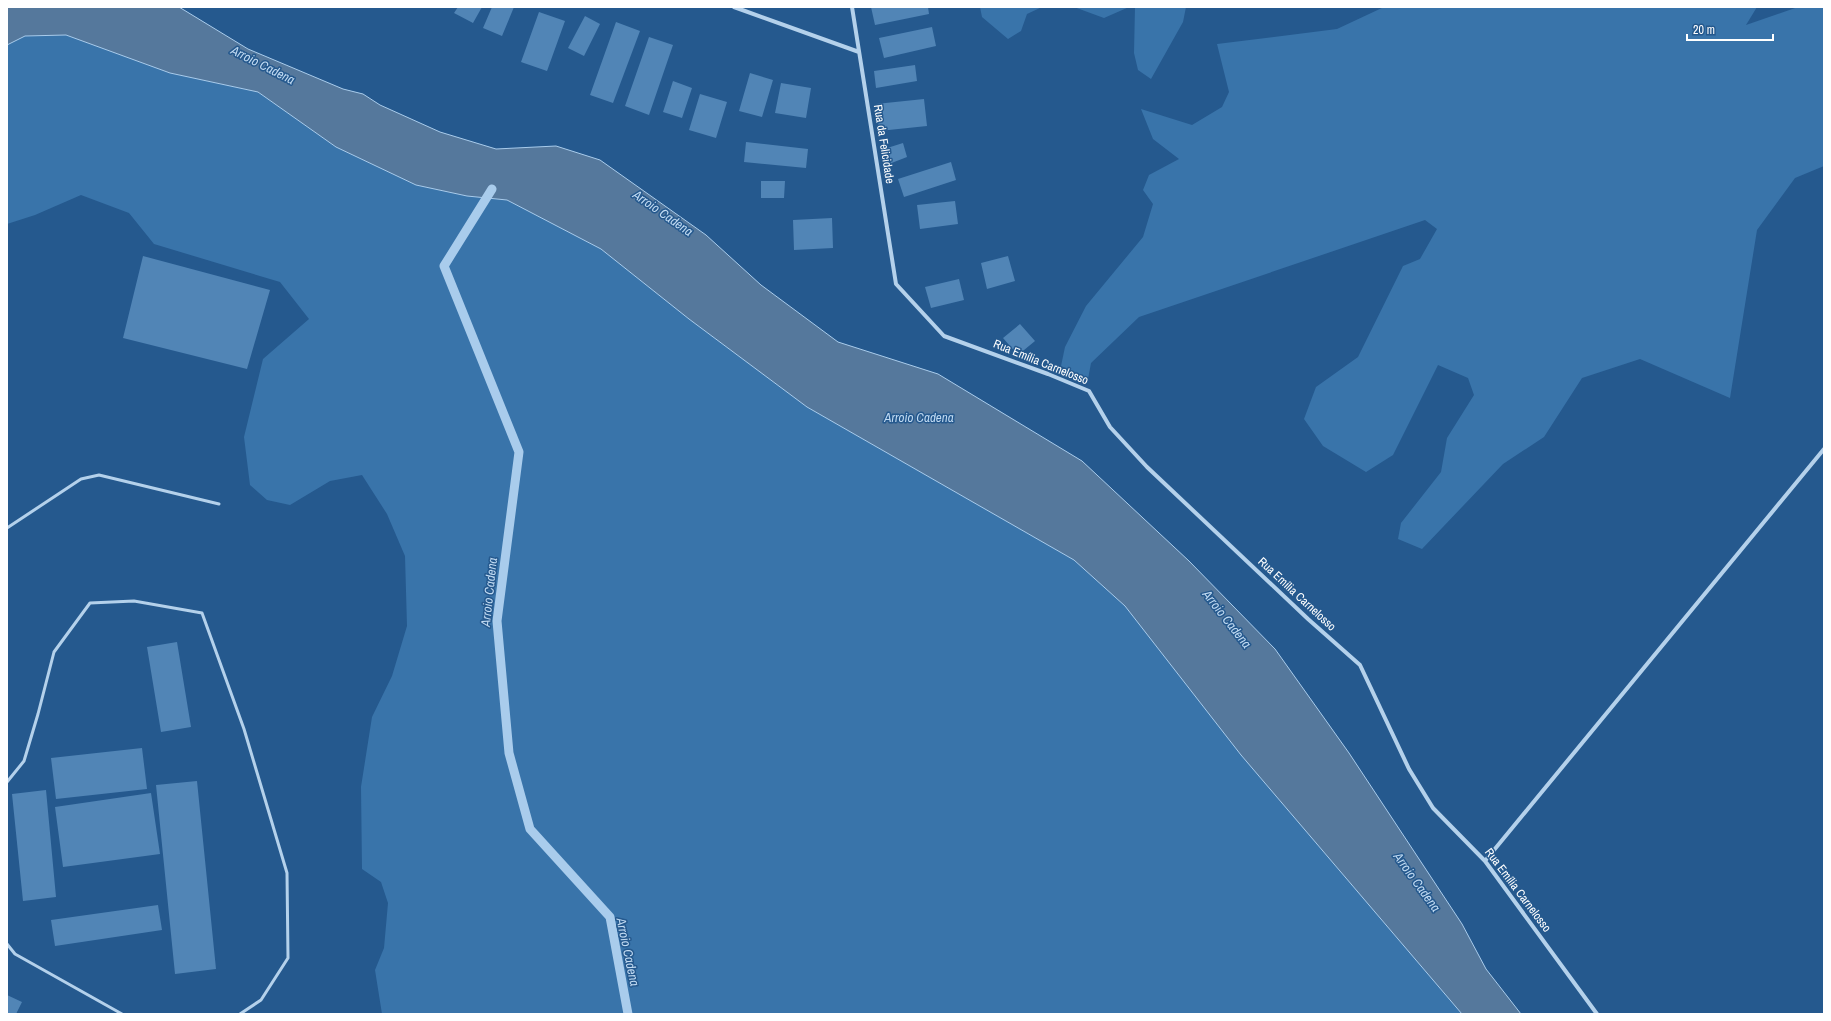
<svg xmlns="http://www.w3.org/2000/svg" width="1831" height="1021" viewBox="0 0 1831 1021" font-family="'Archivo Narrow',sans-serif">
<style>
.green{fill:#3974aa}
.water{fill:#55789c;stroke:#a9ccec}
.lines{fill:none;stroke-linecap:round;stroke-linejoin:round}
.stream{stroke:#a9ccec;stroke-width:9}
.building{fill:#5185b6}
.lane{stroke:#b4d1eb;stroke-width:3}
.street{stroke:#b4d1eb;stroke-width:4}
.labels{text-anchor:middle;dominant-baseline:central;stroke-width:3;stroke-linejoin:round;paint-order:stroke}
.street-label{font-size:12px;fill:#fff;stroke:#25598e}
.water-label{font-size:13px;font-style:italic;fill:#c0daf2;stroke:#25598e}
</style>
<rect width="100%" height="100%" fill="#25598e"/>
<path class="green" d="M980 7H1042L1027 14 1021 31 1008 39 982 17Z
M1074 7H1129L1104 18Z
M1135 7H1186L1183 22 1151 79 1138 70 1134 53Z
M1384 7H1757L1746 25 1798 7H1824V166L1795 178 1757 230 1730 398 1640 359 1582 378 1544 437 1503 464 1422 549 1398 539 1401 523 1441 472 1447 438 1474 395 1468 378 1438 365 1393 455 1366 472 1323 446 1304 419 1316 387 1358 357 1403 266 1420 259 1437 229 1425 220 1139 317 1091 363 1088 379 1061 366 1065 347 1086 306 1143 237 1153 204 1143 190 1149 175 1179 159 1153 139 1141 109 1192 125 1222 107 1229 92 1217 44 1337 29Z
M66 35 170 73 258 92 336 147 416 185 467 196 507 200 601 249 689 319 807 407 1074 560 1125 606 1241 755 1462 1014H382L375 970 384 948 388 903 381 882 362 869 361 787 372 717 392 676 407 626 405 556 387 514 362 475 330 481 290 505 267 500 250 485 244 437 263 359 309 319 280 282 154 244 129 213 81 195 35 215 7 224V45L25 36Z"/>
<path class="water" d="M7 7H179L248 49 343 89 363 94 380 105 440 132 496 149 556 146 600 160 706 235 761 285 838 342 938 374 1082 461 1189 561 1275 649 1349 753 1462 924 1486 969 1521 1014H1462L1241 755 1125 606 1074 560 807 407 689 319 601 249 507 200 467 196 416 185 336 147 258 92 170 73 66 35 25 36 7 45Z"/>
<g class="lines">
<path class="stream" d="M492 189 444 266 519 452 497 621 509 753 530 829 610 917 628 1014"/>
</g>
<path class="building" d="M458 7H482L473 23 454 13Z
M492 7H514L502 36 483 28Z
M871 7H928L929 14 875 25Z
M539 12 565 21 547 71 521 62Z
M585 16 600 24 584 56 568 48Z
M616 22 640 31 613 103 590 95Z
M932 27 936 46 884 58 879 38Z
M649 37 673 45 649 115 625 106Z
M915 65 917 81 876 88 874 71Z
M750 73 773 80 762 117 739 111Z
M673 81 692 88 682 118 663 112Z
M781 83 811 88 806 118 775 113Z
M700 94 727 102 716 138 689 130Z
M924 99 927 126 879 131 876 104Z
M746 142 808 149 806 168 744 162Z
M903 143 907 157 889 164 884 149Z
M951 162 956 180 904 197 898 179Z
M761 181H785L784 198H761Z
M955 201 958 224 920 229 917 205Z
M832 218 833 248 794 250 793 220Z
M143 256 270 290 247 369 123 338Z
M1008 256 1015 281 987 289 981 263Z
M959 279 964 300 931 308 925 287Z
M1020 324 1035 341 1018 355 1003 338Z
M177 642 191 727 161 732 147 647Z
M142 748 147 789 56 799 51 758Z
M197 781 216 969 175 974 156 785Z
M46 790 56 897 23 901 12 794Z
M151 793 160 854 63 867 55 807Z
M158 905 162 930 55 946 51 920Z
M7 995 22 1002 16 1014H7Z"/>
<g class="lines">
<path class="lane" d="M7 528 81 479 99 475 219 504
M7 782 24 761 38 714 54 652 90 603 134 601 202 613 244 729 287 873 288 958 261 1000 240 1014
M7 944 15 954 122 1014"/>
<path class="street" d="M734 7 859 52
M852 7 896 284 944 336 1048 374 1089 391 1110 427 1147 467 1308 619 1360 665 1409 769 1433 808 1485 861 1597 1014
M1485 861 1824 449"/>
</g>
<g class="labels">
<g class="street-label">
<text transform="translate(884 144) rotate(81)">Rua da Felicidade</text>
<text transform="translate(1041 362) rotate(22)">Rua Emília Carnelosso</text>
<text transform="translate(1297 594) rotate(43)">Rua Emília Carnelosso</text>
<text transform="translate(1518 890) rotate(53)">Rua Emília Carnelosso</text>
</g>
<g class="water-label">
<text transform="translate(263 65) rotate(27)">Arroio Cadena</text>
<text transform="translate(663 213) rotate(35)">Arroio Cadena</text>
<text x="919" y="417">Arroio Cadena</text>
<text transform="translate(489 592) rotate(-84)">Arroio Cadena</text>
<text transform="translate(1227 619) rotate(52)">Arroio Cadena</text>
<text transform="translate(1417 882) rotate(54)">Arroio Cadena</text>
<text transform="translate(628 952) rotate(78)">Arroio Cadena</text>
</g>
</g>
<rect width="1831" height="1021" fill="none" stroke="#ffffff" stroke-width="16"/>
<path d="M1687 34v6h86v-6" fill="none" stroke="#ffffff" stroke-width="2"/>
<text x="1693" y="34" font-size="12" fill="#ffffff" stroke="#25598e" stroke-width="3" paint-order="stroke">20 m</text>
</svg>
